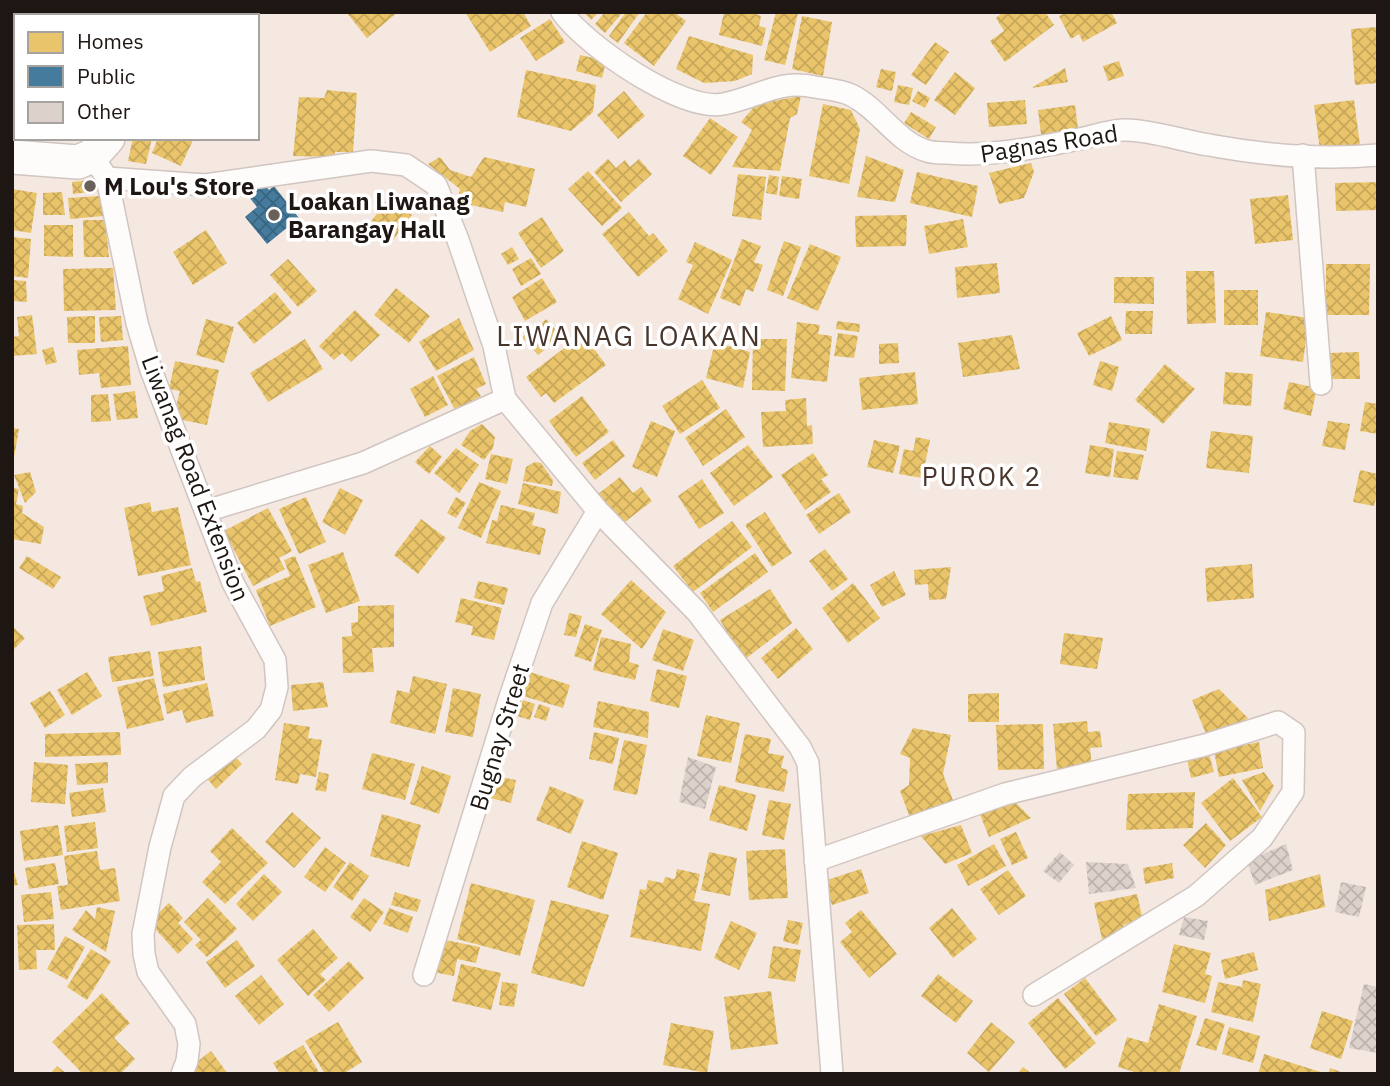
<svg xmlns="http://www.w3.org/2000/svg" width="1390" height="1086" viewBox="0 0 1390 1086" font-family="'IBM Plex Sans',sans-serif">
<style>
.homes{fill:url(#homes-cross-hatch)}
.public{fill:url(#public-cross-hatch)}
.lines{fill:none;stroke-linecap:round;stroke-linejoin:round}
.stream{stroke:#a3b9ba;stroke-width:8}
.building{fill:url(#building-cross-hatch)}
.street-casing{stroke:#d0c5c0;stroke-width:24}
.primary-casing{stroke:#d0c5c0;stroke-width:36}
.street{stroke:#fefcfa;stroke-width:21}
.primary{stroke:#fefcfa;stroke-width:33}
.poi-dot{fill:#69605a;stroke:#fff;stroke-width:2.5}
.labels{text-anchor:middle;dominant-baseline:central;stroke-width:7;stroke-linejoin:round;paint-order:stroke}
.street-label{font-size:24px;fill:#1e1612;stroke:#fff}
.poi-label{font-size:24px;font-weight:bold;fill:#1e1612;stroke:#fff;text-anchor:start}
.neighbourhood-label{font-size:26px;letter-spacing:2px;fill:#48352c;stroke:#fff}
.quarter-label{font-size:28px;letter-spacing:2px;fill:#48352c;stroke:#fff}
</style>
<defs>
<pattern id="homes-cross-hatch" width="8" height="8" patternUnits="userSpaceOnUse" patternTransform="scale(1.75)"><rect width="8" height="8" fill="#e9c46a"/><path d="M0 0l8 8M0 8l8-8" fill="none" stroke="#c7a85b"/></pattern>
<pattern id="public-cross-hatch" width="8" height="8" patternUnits="userSpaceOnUse" patternTransform="scale(1.75)"><rect width="8" height="8" fill="#457b9d"/><path d="M0 0l8 8M0 8l8-8" fill="none" stroke="#39647f"/></pattern>
<pattern id="building-cross-hatch" width="8" height="8" patternUnits="userSpaceOnUse" patternTransform="scale(1.75)"><rect width="8" height="8" fill="#ddd1cb"/><path d="M0 0l8 8M0 8l8-8" fill="none" stroke="#bdb3ad"/></pattern>
</defs>
<rect width="100%" height="100%" fill="#f5e8e1"/>
<path class="homes" d="M106 12H152L153 14 151 16H101Z
M346 12H398L367 38Z
M465 12H523L531 26 490 52Z
M584 12H599L591 20Z
M605 12H623L605 33 595 24Z
M626 12H640L618 43 609 36Z
M647 12H674L686 21 654 66 624 43Z
M724 12H751L761 16 759 26 766 28 762 46 719 35Z
M776 12 798 13 785 65 764 60Z
M1003 12H1045L1054 25 1005 62 990 41 1004 31 996 18Z
M1066 12H1111L1117 23 1083 42 1079 34 1071 39 1059 16Z
M802 16 832 22 823 76 792 69Z
M550 19 565 42 536 61 520 38Z
M1378 27V83L1355 85 1351 29Z
M689 36 753 55 752 74 735 81 704 83 676 69Z
M935 42 949 52 926 85 911 75Z
M580 55 606 61 602 78 576 71Z
M1119 61 1124 76 1108 81 1103 66Z
M1065 68 1068 82 1033 88V87Z
M881 69 896 72 892 91 876 87Z
M526 70 596 85 593 112 571 131 517 117Z
M955 72 975 88 955 115 934 100Z
M898 85 913 88 909 105 894 102Z
M327 90 357 93 353 152H335L334 157 293 156 299 97 324 98Z
M624 91 645 116 618 139 597 115Z
M918 91 930 98 925 108 912 101Z
M801 96 797 114 790 118 780 171 732 167 752 130 741 122 754 107 773 101Z
M1025 100 1027 124 989 127 987 103Z
M1354 100 1360 145 1320 150 1314 105Z
M823 104 851 110 860 129 849 184 809 176Z
M1075 105 1079 137 1042 142 1038 110Z
M911 112 936 127 929 139 904 123Z
M710 118 738 137 711 175 683 156Z
M133 138H152L146 164 128 161Z
M158 138H194L181 166 152 153Z
M866 156 904 170 895 202 857 197Z
M440 157 450 170 471 177 484 157 535 169 526 207 505 202 503 212 457 202 460 189 428 164Z
M608 159 616 168 625 160 630 167 639 159 652 174 621 202 594 172Z
M1031 163 1034 172 1024 198 999 204 989 173Z
M588 171 622 208 602 226 568 189Z
M917 172 978 186 972 217 910 203Z
M738 174 766 177 761 220 732 216Z
M769 175 779 177 777 195 766 193Z
M782 176 802 179 799 199 779 196Z
M97 179 98 191 73 194 72 182Z
M1378 182V210L1336 211 1335 183Z
M12 189 37 193 31 233 12 230Z
M62 192 65 215H43V193Z
M1288 195 1293 240 1255 244 1250 199Z
M100 196 104 216 70 219 68 198Z
M389 197 412 215 393 240 370 223Z
M629 212 649 236 653 233 668 251 638 277 602 234Z
M907 215 906 246 856 247 855 216Z
M542 217 564 251 541 268 518 233Z
M963 219 968 247 929 254 924 226Z
M83 220H105L109 257H84Z
M44 225H73V257L44 256Z
M206 230 227 263 193 285 173 252Z
M12 237 31 239 28 278 12 276Z
M742 239 761 246 754 262 763 265 753 292 746 289 740 306 720 298Z
M784 241 801 247 783 296 767 290Z
M695 242 732 260 708 314 678 299 693 265 686 262Z
M810 244 841 257 818 311 787 298Z
M512 247 519 259 508 265 501 254Z
M531 258 541 274 521 286 512 269Z
M288 259 317 291 298 307 270 275Z
M997 263 1000 293 957 298 955 267Z
M1326 264H1370L1369 315H1326Z
M113 268 116 310 64 311 63 269Z
M1186 271H1214L1216 323 1187 324Z
M1114 277H1154V304L1114 303Z
M542 278 557 302 525 321 512 297Z
M12 280 26 281 27 302 12 301Z
M396 288 430 316 409 343 374 315Z
M1224 290H1258V325H1224Z
M275 292 292 313 254 344 237 323Z
M355 310 380 335 351 362 342 353 334 360 319 346Z
M1126 311H1153L1152 334H1125Z
M1266 312 1309 318 1303 362 1260 356Z
M32 315 37 354 12 356V337L19 336 17 317Z
M95 316V343H68L67 317Z
M121 316 123 340 101 342 99 317Z
M1111 316 1122 340 1089 356 1077 333Z
M459 318 474 350 436 371 419 342Z
M206 319 234 327 224 363 196 355Z
M546 319 563 338 553 347 536 329Z
M837 321 860 324 859 332 836 329Z
M797 322 820 325 818 334 832 336 827 382 791 378Z
M531 330 547 348 538 355 522 337Z
M838 333 858 336 854 358 834 356Z
M583 334 606 365 554 403 546 393 541 397 526 377Z
M1012 335 1020 369 963 377 958 343Z
M305 339 323 369 268 402 250 373Z
M753 339H787L785 391 752 390Z
M715 342 750 352 743 388 706 378Z
M898 343 899 363 879 364V344Z
M128 346 131 385 101 388 99 373 79 375 77 350Z
M53 347 57 362 46 365 42 350Z
M1359 352 1360 379H1327V353Z
M474 357 486 384 476 389 481 396 455 410 437 376Z
M175 361 219 370 207 425 173 418 180 391 169 389Z
M1100 361 1119 367 1112 391 1093 385Z
M1165 364 1195 389 1163 424 1135 400Z
M915 372 918 404 862 410 859 378Z
M1225 372 1253 374 1251 406 1223 404Z
M433 376 448 405 425 417 410 389Z
M702 380 720 408 680 434 662 406Z
M1289 382 1317 388 1311 416 1283 409Z
M135 391 138 418 117 420 113 394Z
M108 394 111 421 91 422V395Z
M582 396 609 432 576 457 549 421Z
M806 398 807 426 812 425 813 444 763 447 761 412 786 411 785 400Z
M1365 402 1378 404V434L1360 431Z
M726 409 745 437 703 466 685 438Z
M651 421 675 431 657 477 632 467Z
M1328 421 1350 424 1345 450 1322 446Z
M1109 422 1150 429 1146 451 1105 443Z
M482 424 495 437 493 448 484 460 461 445 470 431Z
M12 428 19 429 14 457H12Z
M1211 431 1253 436 1249 473 1206 468Z
M916 437 930 440 922 478 899 474 904 449 913 451Z
M613 440 625 456 595 480 582 463Z
M874 440 900 446 893 473 867 467Z
M748 445 773 477 734 506 710 473Z
M1090 445 1114 449 1110 477 1085 473Z
M430 446 442 457 429 474 415 462Z
M456 448 479 465 459 493 434 473Z
M1117 451 1144 455 1138 480 1113 477Z
M813 453 828 475 821 479 831 492 805 510 781 475Z
M491 454 513 459 507 484 485 479Z
M535 462 541 463 553 480 552 486 523 481 526 467Z
M1360 470 1378 474V489L1374 506 1353 502Z
M30 472 36 492 25 503 14 475Z
M620 477 633 493 641 487 652 501 621 525 598 494Z
M702 479 724 513 699 529 678 496Z
M479 482 501 491 481 538 458 528Z
M523 483 561 492 558 514 518 504Z
M12 488 19 489 16 504 23 506 22 513 44 527 41 544 12 539Z
M340 488 363 500 345 535 322 522Z
M839 493 851 512 819 534 806 515Z
M306 497 326 542 299 554 279 509Z
M456 497 466 503 456 518 447 513Z
M150 502 152 512 178 507 191 565 138 576 124 508Z
M501 505 535 513 532 525 546 529 540 555 486 543 492 520 497 521Z
M268 508 292 551 279 558 285 569 253 586 224 531Z
M765 512 792 553 772 567 745 525Z
M421 519 446 538 418 574 394 555Z
M732 521 752 547 693 592 673 566Z
M825 549 848 579 832 591 809 561Z
M343 552 360 601 326 613 308 565Z
M755 553 768 572 713 612 700 593Z
M27 556 61 577 53 589 19 568Z
M295 556 316 607 270 626 256 590 290 576 284 560Z
M1252 564 1254 598 1207 602 1205 568Z
M951 567 946 599 929 600 928 584 915 585 914 570Z
M192 568 196 582 200 581 207 612 151 626 143 596 164 591 161 576Z
M894 571 906 595 882 607 870 585Z
M631 580 666 612 642 649 601 614Z
M478 581 508 588 504 605 474 598Z
M853 583 880 618 848 643 822 608Z
M770 589 792 623 744 660 720 620Z
M461 598 502 608 494 640 471 635 473 626 455 622Z
M394 605V647L372 648 374 672 343 673 342 637 352 636 351 623 358 622V606Z
M569 613 582 616 576 637 564 635Z
M585 624 602 630 591 662 574 656Z
M12 626 25 638 12 651Z
M796 628 813 649 778 679 761 658Z
M663 629 694 640 683 671 652 660Z
M1064 633 1103 638 1097 669 1060 664Z
M601 637 631 644 629 662 639 665 635 680 593 670Z
M201 646 205 680 163 687 158 652Z
M150 651 154 676 112 682 108 657Z
M657 669 687 676 679 708 650 701Z
M87 672 102 696 72 715 57 690Z
M530 672 570 685 563 708 523 696Z
M413 676 447 684 435 734 390 723 397 690 409 693Z
M154 678 164 720 127 729 117 687Z
M323 682 328 707 293 711 291 685Z
M207 683 214 716 186 723 182 710 167 714 163 694Z
M453 688 481 694 473 737 445 732Z
M1219 689 1248 718 1209 741 1192 700Z
M50 691 65 715 45 728 30 703Z
M999 693V722H968V694Z
M523 700 535 704 530 720 517 716Z
M598 701 649 712 648 738 593 727Z
M539 704 550 708 546 721 534 717Z
M706 715 740 723 731 763 697 756Z
M1087 721 1088 732 1100 731 1102 747 1090 748 1092 767 1057 770 1053 724Z
M284 723 310 727 308 738 322 740 316 777 300 774 298 784 275 780Z
M1043 724 1044 769 998 770 996 725Z
M913 728 951 735 943 774 954 803 911 820 900 791 909 785 910 758 900 754Z
M120 732 121 755 45 757V734Z
M594 732 619 738 613 764 589 759Z
M745 734 771 739 768 753 784 756 781 768 788 770 784 792 735 782Z
M624 740 647 745 637 795 613 790Z
M1259 742 1263 768 1219 777 1214 751Z
M229 750 242 764 216 789 203 774Z
M372 753 415 764 405 800 362 789Z
M1209 754 1214 772 1191 778 1187 759Z
M34 762 68 765 65 804 31 802Z
M108 762V783L77 785 75 764Z
M422 766 451 776 439 814 410 804Z
M319 772 329 774 326 792 315 790Z
M1264 772 1274 786 1260 811 1242 780Z
M495 776 516 780 511 803 490 798Z
M1233 778 1262 817 1230 841 1201 803Z
M719 785 756 795 747 831 709 820Z
M550 786 584 800 571 834 536 820Z
M103 788 106 812 72 817 69 793Z
M1195 792 1193 828 1126 830 1128 794Z
M1012 799 1031 818 989 837 979 812Z
M769 800 791 804 784 840 762 835Z
M292 812 321 838 294 868 265 842Z
M382 814 421 825 409 867 370 856Z
M95 822 98 848 67 852 64 826Z
M1206 823 1226 845 1205 868 1183 845Z
M58 825 63 855 24 861 20 831Z
M961 825 972 853 945 864 921 836Z
M232 828 268 863 225 904 202 882 221 862 210 851Z
M1016 832 1028 858 1012 865 1000 839Z
M582 841 618 853 603 900 567 887Z
M994 844 1006 866 968 886 957 865Z
M325 847 346 863 325 892 304 877Z
M785 849 788 898 749 900 746 851Z
M97 851 100 870 115 868 120 901 61 910 57 886 68 885 64 856Z
M709 852 737 858 730 896 701 890Z
M350 862 369 876 352 901 333 887Z
M55 863 59 884 29 889 25 868Z
M1172 863 1174 878 1145 884 1143 868Z
M12 865 18 885 12 886Z
M677 869 700 874 694 901 710 904 701 951 630 937 640 889 646 890 648 880 663 883 665 877 675 879Z
M861 869 869 893 832 905 824 881Z
M1008 870 1026 896 999 915 980 889Z
M264 874 282 892 253 921 236 904Z
M1320 874 1325 907 1269 921 1265 890Z
M471 883 535 900 520 956 457 939Z
M51 892 54 919 24 922 21 895Z
M395 892 421 900 417 912 391 905Z
M1137 894 1143 920 1123 925 1125 933 1102 939 1094 903Z
M208 898 237 929 207 957 195 945 201 940 184 922Z
M364 898 384 912 370 932 350 917Z
M551 900 609 915 584 987 531 973Z
M169 903 183 918 178 923 193 939 178 954 149 922Z
M97 907 115 911 106 952 72 930 86 910 95 919Z
M389 908 413 917 408 933 383 924Z
M952 908 977 939 953 958 929 928Z
M861 910 897 954 869 978 840 942 852 932 845 923Z
M788 920 803 923 798 945 783 941Z
M731 921 757 933 739 970 714 958Z
M54 924 55 950H36L37 969 19 970 17 925Z
M313 929 338 958 320 974 326 980 308 996 277 960Z
M65 936 85 947 67 980 47 969Z
M440 939 480 947 476 963 457 959 454 976 433 972Z
M237 940 255 966 225 988 206 962Z
M1174 944 1211 953 1205 974 1212 976 1205 1003 1162 992Z
M773 946 801 950 795 982 768 978Z
M91 949 111 961 87 1000 67 987Z
M1254 952 1258 970 1225 979 1221 960Z
M349 961 364 978 329 1012 313 995Z
M461 964 501 973 491 1010 452 1001Z
M938 974 973 1001 956 1023 921 996Z
M261 975 284 1004 259 1025 235 996Z
M1085 978 1117 1020 1096 1036 1064 994Z
M1243 980 1261 984 1253 1022 1211 1012 1218 982 1242 987Z
M502 982 518 984 514 1007 499 1005Z
M771 991 778 1044 731 1050 724 997Z
M102 993 130 1023 114 1038 135 1059 120 1074H83L52 1042Z
M1058 998 1096 1043 1065 1069 1028 1023Z
M1159 1004 1197 1016 1179 1074H1141L1118 1067 1127 1037 1148 1043Z
M1322 1011 1353 1021 1341 1059 1310 1048Z
M1205 1018 1225 1024 1216 1051 1196 1045Z
M338 1022 362 1062 343 1074H325L305 1041Z
M991 1022 1015 1042 989 1072 967 1053Z
M671 1023 714 1031 707 1073 663 1065Z
M1229 1027 1260 1036 1253 1063 1222 1054Z
M303 1045 320 1074H280L273 1063Z
M211 1051 228 1074H186L184 1072Z
M1264 1054 1324 1073V1074H1258Z
M57 1066 67 1074H50Z
M1023 1067 1032 1074H1017Z
M1330 1068 1344 1073V1074H1328Z"/>
<path class="public" d="M261 180 269 190 274 186 299 218 267 244 245 217 257 207 245 192Z"/>
<g class="lines">
<path class="stream" d="M87 16 90 12
M12 94 16 90"/>
</g>
<path class="building" d="M688 757 716 767 705 809 679 802Z
M1286 844 1293 870 1255 885 1247 861Z
M1060 852 1074 865 1059 883 1043 871Z
M1086 862 1128 864 1136 888 1089 894Z
M1341 882 1366 887 1359 917 1335 912Z
M1184 917 1208 921 1204 940 1179 935Z
M1364 984 1378 987V1053L1349 1048Z"/>
<g class="lines">
<g class="street-casing">
<path id="street" d="M562 12C585 45 681 112 723 104 757 98 778 79 815 87 826 89 841 90 851 95 880 109 896 142 927 151 933 153 941 153 948 153 994 157 1039 147 1084 138 1097 135 1112 130 1126 130 1151 130 1183 141 1209 145 1263 155 1323 160 1378 155
M1303 155 1321 384
M99 166 107 178 137 323 151 370 233 583 275 660 277 687 271 710 256 729 192 777 174 796 160 847 143 934 144 954 148 972 185 1024 189 1044 187 1061 182 1074
M107 178 205 185 371 161 406 165 436 185 458 240 494 346 505 399 598 511 697 612 800 747 808 763 832 1074
M206 511 363 463 505 399
M815 861 1005 794 1205 745 1278 722 1294 733 1293 792 1262 838 1196 896 1034 995
M424 975 509 700 542 603 598 511"/>
</g>
<g class="primary-casing">
<path id="primary" d="M210 16 213 12
M12 157 78 162 92 156 108 138"/>
</g>
<use href="#street" class="street"/>
<use href="#primary" class="primary"/>
</g>
<g class="poi-dot">
<circle cx="90" cy="186" r="7"/>
<circle cx="274" cy="215" r="7"/>
</g>
<g class="labels">
<g class="street-label">
<text transform="translate(1049 143) rotate(-9)">Pagnas Road</text>
<text transform="translate(196 478) rotate(69)">Liwanag Road Extension</text>
<text transform="translate(499 737) rotate(-73)">Bugnay Street</text>
</g>
<g class="poi-label">
<text x="104" y="186">M Lou's Store</text>
<text x="288" y="201">Loakan Liwanag<tspan x="288" dy="28">Barangay Hall</tspan></text>
</g>
<g class="neighbourhood-label">
<text x="982" y="476">PUROK 2</text>
</g>
<g class="quarter-label">
<text x="629" y="335">LIWANAG LOAKAN</text>
</g>
</g>
<rect width="1390" height="1086" fill="none" stroke="#1e1612" stroke-width="28"/>
<rect x="14" y="14" width="245" height="126" fill="#ffffff" stroke="#a5a2a0" stroke-width="2"/>
<rect x="28" y="32" width="35" height="21" fill="#e9c46a" stroke="#a5a2a0" stroke-width="2"/>
<text x="77" y="49" font-size="21" fill="#1e1612">Homes</text>
<rect x="28" y="66" width="35" height="21" fill="#457b9d" stroke="#a5a2a0" stroke-width="2"/>
<text x="77" y="84" font-size="21" fill="#1e1612">Public</text>
<rect x="28" y="102" width="35" height="21" fill="#ddd1cb" stroke="#a5a2a0" stroke-width="2"/>
<text x="77" y="119" font-size="21" fill="#1e1612">Other</text>
</svg>
